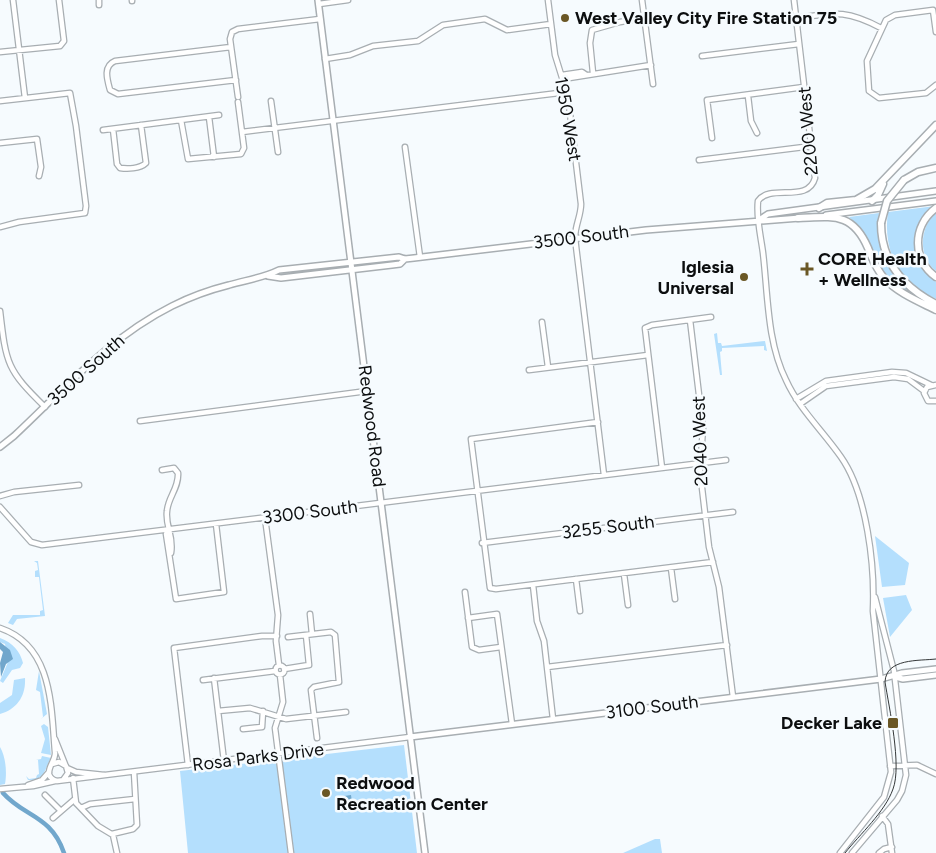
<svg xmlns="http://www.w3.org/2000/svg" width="936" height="853" viewBox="0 0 936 853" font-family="Figtree,sans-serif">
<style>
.green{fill:#b4dffd}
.water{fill:#71a7cc}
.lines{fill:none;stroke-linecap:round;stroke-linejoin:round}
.canal{stroke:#71a7cc;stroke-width:4.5}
.minor-casing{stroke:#a8aeb2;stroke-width:7}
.major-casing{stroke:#a8aeb2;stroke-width:8}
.highway-casing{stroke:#a8aeb2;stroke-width:9}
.minor{stroke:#fff;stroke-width:4.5}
.major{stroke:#fff;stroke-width:5}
.highway{stroke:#fff;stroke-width:6}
.tram{stroke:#343738;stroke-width:1}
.highway-bridge-casing{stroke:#a8aeb2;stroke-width:9;stroke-linecap:butt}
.highway-bridge{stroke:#fff;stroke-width:6}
.poi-dot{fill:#6a5725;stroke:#f6fbfe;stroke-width:2}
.labels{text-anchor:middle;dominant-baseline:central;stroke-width:5;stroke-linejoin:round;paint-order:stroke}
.poi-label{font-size:18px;font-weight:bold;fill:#0c0e0f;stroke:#f6fbfe;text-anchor:start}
.street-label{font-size:18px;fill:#0c0e0f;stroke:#f6fbfe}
</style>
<rect width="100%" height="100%" fill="#f6fbfe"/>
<path class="green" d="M935 206C908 234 910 253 936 282V299C929 295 919 291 912 286 891 266 884 239 888 212Z
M879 213C874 255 896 271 923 300 913 295 900 290 892 282 873 264 870 235 849 217Z
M936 213V271C918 258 919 227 936 213Z
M717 333 718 343H721L722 346 765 341 767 351 764 350V346L722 348V351L720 352 722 375H720L714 334Z
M875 536 909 563 905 585 882 587Z
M34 561H38L45 616 17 619 13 625 8 623 13 615H40V611L43 610 39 577H35V571L38 570 37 563Z
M906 595 912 610 890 637 883 598Z
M0 638C13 643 20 651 23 663L20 668 12 670 3 683 0 681 8 662 5 644 0 642Z
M39 671 47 714 41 719 43 717 40 692 36 690Z
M25 678C26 696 17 709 0 714V703L12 695 14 680Z
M44 724 48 727 51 755 41 753 45 739 41 726Z
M404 745 417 853H188L180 771Z
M0 747C6 757 7 773 5 784L0 785Z
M42 756 51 758C44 770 45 781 28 780L26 776 29 779 36 778 37 775 39 774 38 760H36L41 759Z
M655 839H660L662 853H623Z"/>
<path class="water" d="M0 642 10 650 13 659 6 664 1 677 0 663 3 652 0 649Z
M351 795 353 810 345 811 344 804 339 805 338 797Z"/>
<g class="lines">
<path class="canal" d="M3 793C24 817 51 815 64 853"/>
<g class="minor-casing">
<path id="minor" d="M13 0 25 98
M99 0V5
M132 0V1
M548 0 555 55 568 97 581 204C581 216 575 225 575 238L604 475
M642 0 653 84
M794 0 815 178C808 204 770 183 758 201 756 218 761 237 763 253 768 295 767 342 786 380 799 409 823 431 841 457 867 494 875 566 873 611L891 772 884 797 840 853
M319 4 348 0
M796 18C834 13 845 9 881 28
M936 32 933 10 895 15 886 20 867 61 869 91 879 98 926 93 936 85
M231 47 115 61C103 66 107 79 110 90L118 94 236 80
M0 52 60 46 64 41 59 0
M702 56 799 44
M325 59 350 55 373 46 418 41 443 25 485 19 507 30 551 24
M593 73 590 43 592 30 620 22 645 18
M562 75 582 72 585 74
M563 79 651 65
M748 96 751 121 757 133
M238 97 230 39 232 32 238 29 320 19
M0 101 70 93 76 126 86 206 85 213 19 222 0 227
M271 101 278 152
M209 117 214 157
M181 120 188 159 241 154 244 148 238 102
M113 129 117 164 120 168C127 169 140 169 146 163L141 125
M103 130 219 115
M242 132 567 92
M712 138 707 100 804 87
M0 143 37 139 41 167 39 176
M405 147 420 257
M699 160 812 146
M0 311C6 364 7 370 45 407
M690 320 703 428 700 471 709 547 719 587 733 697
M542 322 548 367
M529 370 648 355
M936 385 927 387 924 393 928 401H936
M796 399 826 381 892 372 906 373 931 385
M800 404 826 386 894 377 908 379 924 391
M140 421 367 391
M598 422 471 439 490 588 496 589 713 562
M662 468 645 328 652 325 711 317
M162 470 174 468 178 473C179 488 168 497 167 511 165 527 174 535 171 553
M0 496 14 492 79 485
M0 507 31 542 42 545 726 460
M265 518 278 615 276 641 279 665
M169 530 166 534 176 599 224 592 216 524
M482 543 733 512
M671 568 675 599
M624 574 628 605
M576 579 580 611
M533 585 537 621 544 641 553 719
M465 592 472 647 479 650 501 647
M310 614 312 634
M468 618 497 614 512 724
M0 628C53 646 51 706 55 752 56 760 48 766 49 774 50 778 53 780 57 781L410 737
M288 637 331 632 335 635 339 682 314 687 311 690 317 738
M275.5 670a4.5 4.5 0 1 1 9 0a4.5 4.5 0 1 1-9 0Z
M547 667 727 645
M284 669 309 665 306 635
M280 675 283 702 275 728 291 853
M214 678 224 761
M203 680 275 671
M218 711 250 708 286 719 346 712
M243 729 262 727 263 711
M55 739 65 764
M52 764 59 762 66 766 68 773 63 780
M188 765 174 648 262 636H277
M890 766 917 765 936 774
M67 768 76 772 104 775
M73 778 76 803 98 826 113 835 117 853
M28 785 42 780 49 772
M0 789 33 786 55 781
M45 795 61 811
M81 808 90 804 135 799
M882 816 888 824 892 853
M53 818 75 799
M112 834 133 829 137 825 134 772
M852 853 897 800 902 791 906 775 894 671 875 597
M879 853 884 849 892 847"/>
</g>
<g class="major-casing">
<path id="major" d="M318 0 425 853
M826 215 936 201
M759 220 768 214 936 191
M268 276 281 278 392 265 400 264 405 259
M0 447 14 436C64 389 110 337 172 306 190 297 209 290 229 285 246 280 263 278 279 270L399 257 405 259 414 258 646 230 800 218
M895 677 903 679 936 675
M410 737 881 679 902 673 936 669"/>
</g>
<g class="highway-casing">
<path id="highway" d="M904 180 918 172 936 168
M872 201 878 195 883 184
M819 208 827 203 856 200 875 189 936 125
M936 208C912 226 912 260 936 277
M798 218C832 217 852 211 868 248 872 258 876 269 884 278 898 293 918 301 936 310
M881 223C881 262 903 287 936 304"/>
</g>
<use href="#minor" class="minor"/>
<use href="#major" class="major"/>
<use href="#highway" class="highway"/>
<path class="tram" d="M845 853C860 834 885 812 893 789 902 766 889 707 885 682 886 658 919 661 936 659"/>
<g class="highway-bridge-casing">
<path id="highway-bridge" d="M881 223 887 201 904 180"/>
</g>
<use href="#highway-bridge" class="highway-bridge"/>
</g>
<g class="poi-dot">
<circle cx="565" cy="18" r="5"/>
<path d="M804.5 261.5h5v5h5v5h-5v5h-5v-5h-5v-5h5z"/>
<circle cx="744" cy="277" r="5"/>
<rect x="887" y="717" width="12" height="12" rx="2.5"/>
<circle cx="326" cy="793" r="5"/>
</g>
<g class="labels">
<g class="poi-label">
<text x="575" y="18">West Valley City Fire Station 75</text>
<text x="818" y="259">CORE Health<tspan x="818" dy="21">+ Wellness</tspan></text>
<text x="734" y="267" text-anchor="end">Iglesia<tspan x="734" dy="21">Universal</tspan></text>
<text x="882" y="723" text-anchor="end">Decker Lake</text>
<text x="336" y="783">Redwood<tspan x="336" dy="21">Recreation Center</tspan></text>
</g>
<g class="street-label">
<text transform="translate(568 119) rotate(80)">1950 West</text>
<text transform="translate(808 131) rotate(-95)">2200 West</text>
<text transform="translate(581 237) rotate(-7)">3500 South</text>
<text transform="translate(86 370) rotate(-42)">3500 South</text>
<text transform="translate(372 426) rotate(83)">Redwood Road</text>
<text transform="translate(700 441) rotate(-92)">2040 West</text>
<text transform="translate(310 512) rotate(-7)">3300 South</text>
<text transform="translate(608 527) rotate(-7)">3255 South</text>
<text transform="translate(652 707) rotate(-7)">3100 South</text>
<text transform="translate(258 757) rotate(-7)">Rosa Parks Drive</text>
</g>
</g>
</svg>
